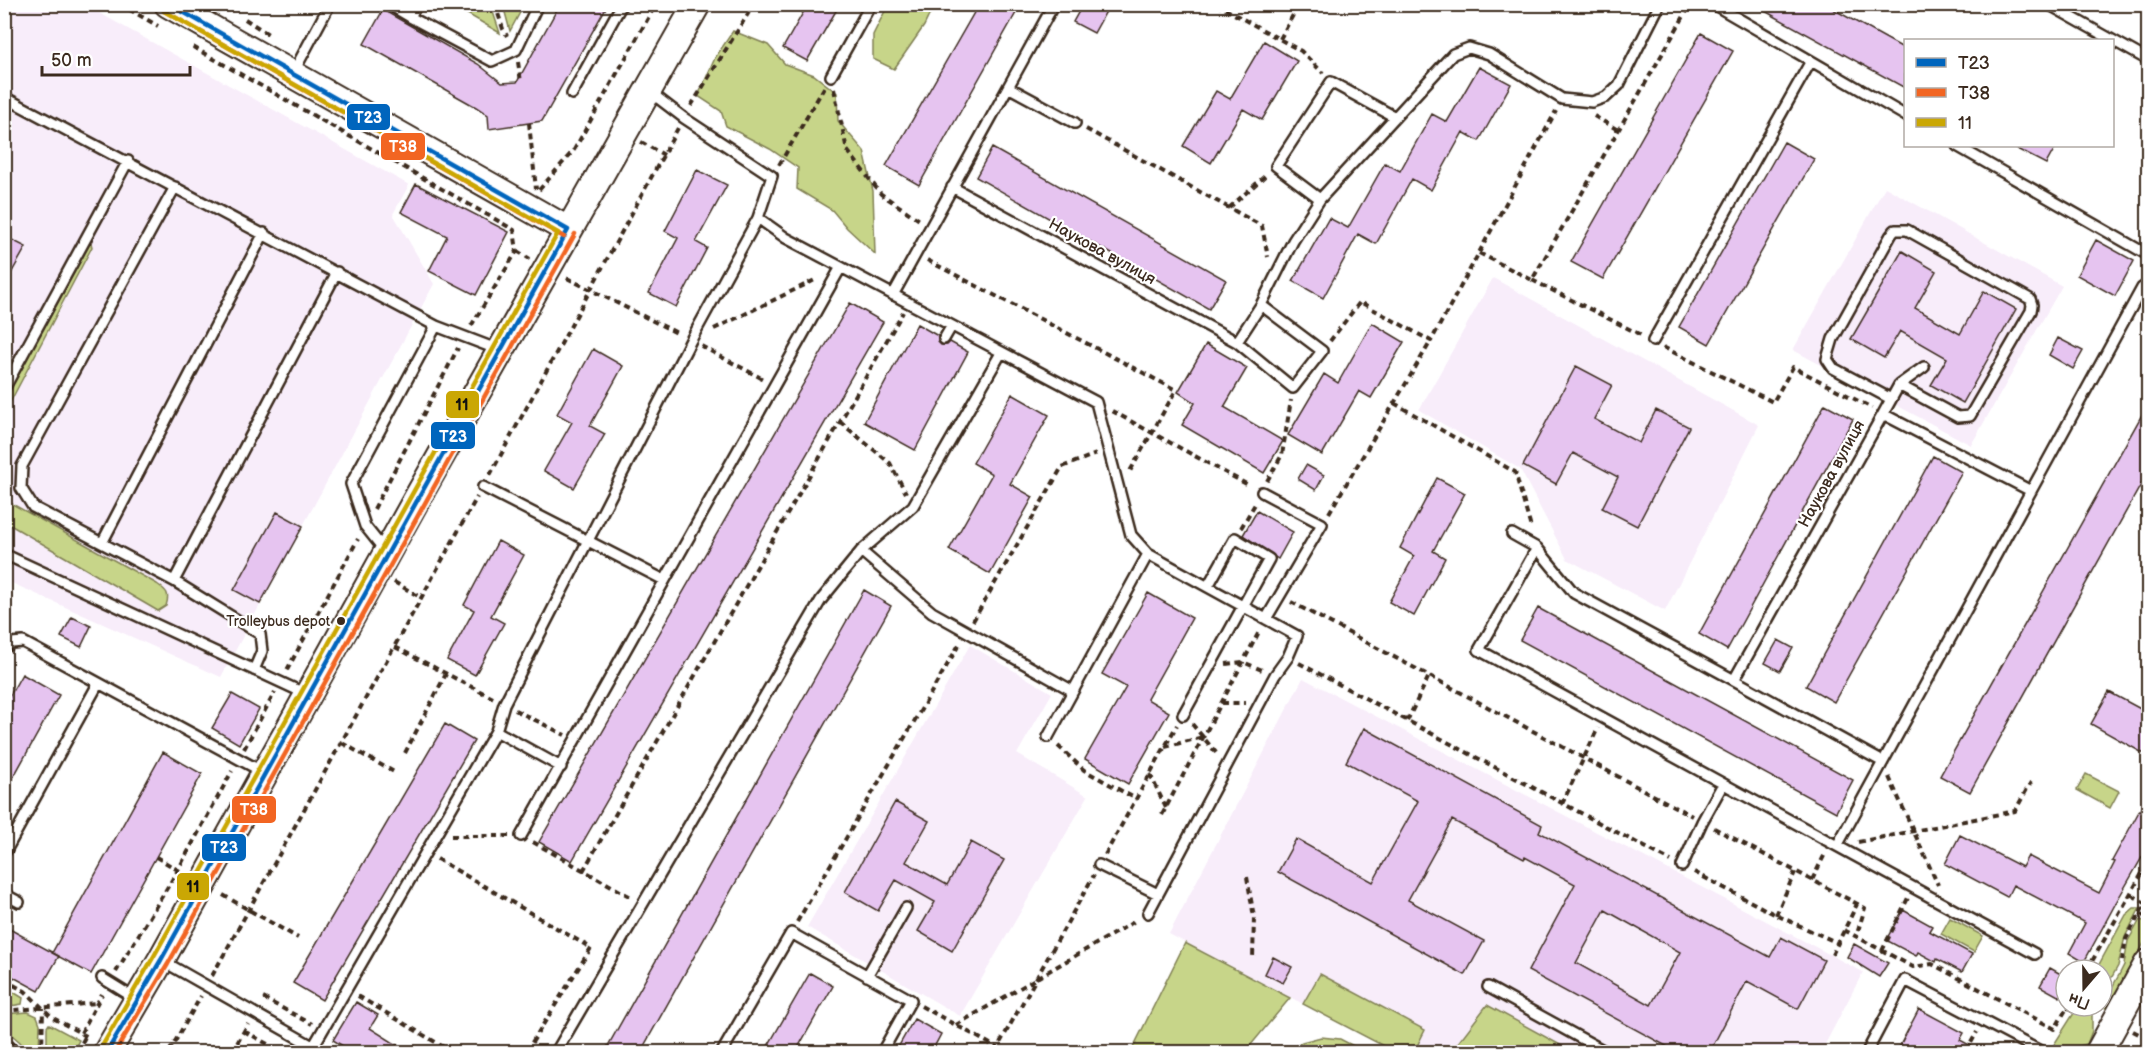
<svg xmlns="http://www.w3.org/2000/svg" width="2153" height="1057" viewBox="0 0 2153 1057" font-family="'Balsamiq Sans',sans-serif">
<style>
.built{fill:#f8edfa}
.green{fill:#c7d589;stroke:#818054;stroke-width:1.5}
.building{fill:#e6c4f0;stroke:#3b2a1e;stroke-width:1.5;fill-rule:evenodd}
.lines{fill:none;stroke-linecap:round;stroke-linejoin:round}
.lane-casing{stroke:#3b2a1e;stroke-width:14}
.secondary-casing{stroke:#3b2a1e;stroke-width:30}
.path{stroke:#3b2a1e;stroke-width:4;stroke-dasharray:6 4.5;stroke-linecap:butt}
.lane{stroke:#fff;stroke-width:9}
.secondary{stroke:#fff;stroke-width:26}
.bus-1-casing{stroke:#fff;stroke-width:9}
.bus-2-casing{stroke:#fff;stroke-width:9}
.bus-3-casing{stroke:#fff;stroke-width:9}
.bus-1{stroke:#0065bd;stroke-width:4.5}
.bus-2{stroke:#f26522;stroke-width:4.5}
.bus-3{stroke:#caa704;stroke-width:4.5}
.bus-dot{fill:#3b2a1e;stroke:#fff;stroke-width:2}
.labels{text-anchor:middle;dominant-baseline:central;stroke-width:4.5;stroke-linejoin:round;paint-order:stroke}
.bus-label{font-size:14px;fill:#3b2a1e;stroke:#fff;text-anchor:end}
.street-label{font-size:16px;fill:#3b2a1e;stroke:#fff}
.line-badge{stroke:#fff;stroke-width:2}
.badge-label{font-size:16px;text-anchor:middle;font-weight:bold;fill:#fff}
.pale-badge-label{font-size:16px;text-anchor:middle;font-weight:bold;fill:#111}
</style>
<rect width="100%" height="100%" fill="#fff"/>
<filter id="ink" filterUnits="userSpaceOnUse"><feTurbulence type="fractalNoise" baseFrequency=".0167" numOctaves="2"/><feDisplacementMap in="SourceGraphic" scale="12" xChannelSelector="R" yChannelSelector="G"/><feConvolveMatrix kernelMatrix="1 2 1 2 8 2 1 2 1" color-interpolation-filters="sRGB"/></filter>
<g filter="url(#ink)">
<path class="built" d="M5 5H85L409 185 393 214 434 284 221 677 5 580Z
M1885 187 2062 286 1971 445 1793 350Z
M1493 278 1759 425 1665 611 1567 559 1520 469 1419 410Z
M970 645 1052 693 1017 754 1088 796 960 1016 807 927Z
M1303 678 1863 972 1821 1052H1395L1169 934Z"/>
<path class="green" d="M452 5H484L492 9 500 33Z
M503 5H524L510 31Z
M888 5H934L924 26 894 69 873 59V35Z
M733 31 768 45 785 64 814 75 837 93 838 121 864 151 873 191 875 254 847 228 832 210 797 189 798 168 770 149 726 126 721 111 698 96 715 58Z
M91 243 92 247 5 412V399L88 244Z
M5 500 157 584C167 591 170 594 166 606L158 611 5 522Z
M2086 774 2119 791 2110 808 2077 790Z
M2134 908H2140L2125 937 2118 966 2102 995V970H2096L2126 915Z
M1950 918 1983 936 1974 952 1941 934Z
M2140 920 2148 922V936L2107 1009 2102 1005 2119 975 2124 965 2128 941Z
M1185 943 1290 998 1245 1052H1131Z
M1320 974 1425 1030 1414 1052H1395L1303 1004Z
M5 987 23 998 22 1004 5 1007Z
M1487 1005 1573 1052H1451Z
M28 1012 37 1016 40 1024 39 1052H27L20 1042 5 1029V1014Z
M2074 1013 2092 1014V1031L2087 1044 2064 1050 2053 1046Z
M49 1024 79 1040 73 1052H47V1027Z
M1321 1037 1340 1039 1365 1052H1286L1302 1042Z"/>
<path class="building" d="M560 4H608L542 121 489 129 488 115 476 107 364 44 383 10 478 64 502 83 517 82Z
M808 4H840L807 61 783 48Z
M979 4H1021L919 185 886 166Z
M1083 4H1110L1094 33 1073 22Z
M1752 4H1824L1905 49V88Z
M1701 33 1733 51 1603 279 1571 262Z
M1264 41 1297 61 1262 120 1243 109 1211 163 1183 146 1216 91 1230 99Z
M1479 67 1511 84 1479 141 1463 132 1431 190 1412 179 1376 244 1358 234 1323 298 1293 281 1329 218 1348 228 1385 163 1400 171 1432 114 1447 122Z
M1784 142 1814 159 1709 344 1679 327Z
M2011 146H2056L2046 164Z
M992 148 1226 280 1209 309 976 177Z
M697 170 727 185 696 242 707 248 676 307 649 293 678 238 665 231Z
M416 184 509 232 476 295 429 271 447 236 401 212Z
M4 236 26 247 4 286Z
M2096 240 2134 261 2115 296 2077 275Z
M1902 251 1936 271 1915 308 1960 334 1984 291 2016 309 1963 403 1931 385 1947 358 1900 331 1884 358 1851 339Z
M850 303 883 322 572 861 539 842Z
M1372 323 1404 342 1371 398 1359 391 1322 455 1288 435 1324 374 1338 383Z
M917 324 938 336V342L941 345H947L950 342 968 352 915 450 864 422Z
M2058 338 2083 351 2073 369 2049 355Z
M1206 344 1247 368 1224 407 1283 441 1264 473 1182 425 1195 403 1178 392Z
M593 349 623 366 590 426 605 434 574 488 544 471 572 422 557 414Z
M1576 366 1612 385 1594 419 1639 443 1656 410 1689 427 1637 526 1602 508 1618 477 1573 453 1556 484 1523 466Z
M1012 394 1049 415 1010 484 1033 497 990 574 949 550 992 474 973 463Z
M1825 404 1853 419 1727 650 1699 634Z
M2148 404V472L1970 792 1940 776Z
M1933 456 1962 472 1834 702 1806 686Z
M1306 465 1324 475 1316 490 1298 479Z
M1437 478 1465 493 1433 551 1445 558 1414 616 1389 602 1414 556 1400 548Z
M1257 511 1293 532 1278 559 1243 535Z
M277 512 303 526 260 604 234 590Z
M498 541 524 555 491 616 504 623 475 675 447 660 474 610 464 605Z
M864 590 891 606 640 1053H604Z
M1148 593 1192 618 1147 699 1169 712 1128 784 1085 759 1126 687 1102 674Z
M1538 608 1853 780 1836 812 1520 640Z
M72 617 91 626 81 647 61 637Z
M1778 640 1793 648 1780 671 1765 663Z
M22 674 59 695 4 794V706Z
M2109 692 2148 713V756L2091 724Z
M232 694 259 709 239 744 212 728Z
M445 724 474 741 322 1000 293 983Z
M1364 728 1542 825 1539 832 1770 957 1781 937 1824 960 1798 1009 1747 981 1709 1053H1679L1528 971 1575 884 1525 857 1524 859 1452 820 1408 900 1484 941 1465 975 1278 872 1296 839 1373 882 1418 801 1346 762ZM1605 910 1680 952 1651 1005 1576 963Z
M163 752 202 774 91 974 52 953Z
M2148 795V847L2118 899 2084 962 2069 953 2085 923 2013 885 2007 897 1945 864 1960 835 2022 867 2028 856 2099 893 2115 862 2112 861Z
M895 802 929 821 906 862 947 885 971 842 1004 860 952 951 918 931 935 902 896 880 878 911 845 892Z
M1903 910 1932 926 1929 931 1972 954 1962 972 1937 959 1936 962 1918 952 1916 956 1886 940Z
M4 926 59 956 39 991 4 972Z
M1854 944 1888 963 1879 977 1847 957Z
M1273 957 1292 967 1283 983 1265 974Z
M2050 968 2066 977V985L2060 997 2040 986Z
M810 973 833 986 795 1053H764Z
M356 1002 378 1015 370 1028 410 1053H354L333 1040Z
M1919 1009 1964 1033 1960 1040 1984 1053H1896Z
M914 1019 941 1034 931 1053H895Z"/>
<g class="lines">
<g class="lane-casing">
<path id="lane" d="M388 4 410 17 417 4
M1713 4 1906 116
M2048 4 2148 60
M410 17 492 61 516 50 538 4
M293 73 330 4
M831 76 871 4
M1008 87 1075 123
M650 92 684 118 772 176 758 218 786 238 1096 402 1131 535 1148 554 1297 636 1288 657 1275 675 1148 913
M572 94 622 4
M4 97 436 326 499 350
M1957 146 2148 255
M175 187 22 466 21 488 33 507 174 581 260 634 262 651 254 670
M952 187 1237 342 1293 388 1322 351 1261 305
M1320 199 1276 166 1331 82 1395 117
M893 295 1054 4
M944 339 951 327
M1653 341 1811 61
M1237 342 1261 305 1293 241 1320 199 1453 54 1469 48 1489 54 1562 99 1592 102 1606 97 1619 85 1660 4
M4 389 128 161
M1891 399 1833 368 1827 359 1833 339 1891 235 1895 230H1907L2030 299 2032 305 2031 311 1970 416 1958 417 1899 385
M1883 414 1899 385 1924 367
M483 487 664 580
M2031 491 1837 846 2035 954
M1262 492 1322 524 1266 619
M1512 534 1537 548 1574 593 1734 680 1883 414 2031 491 2142 288 2148 284
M102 543 264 233
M1537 548 1479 650 1837 846
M385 551 365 526 351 484 436 326
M861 551 932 612 1073 691
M4 554 306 694
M174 581 337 272
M4 648 12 643 23 642 263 772
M1734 680 1883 762
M1183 715 1269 559 1235 538 1208 586
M496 731 561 767
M1048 737 1148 554
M521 836 841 267
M4 854 98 684
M1099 865 1158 894
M1682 866 1702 822 1723 784
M4 894 19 902
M161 960 323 1052
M867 976 906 908
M102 978 136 999
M1488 987 1606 1052
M313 1047 496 731 504 704 691 340 758 218
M556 1052 821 600 861 551 913 506 1001 353
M722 1052 791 933 911 1000 882 1052
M1867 1052 1905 980 2042 1052"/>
</g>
<g class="secondary-casing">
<path id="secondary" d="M168 4 568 230
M107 1052 161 960 420 493 697 4
M2099 1052 2148 963"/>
</g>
<path class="path" d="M120 4 158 26
M495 4 503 29 507 36
M1216 4 1301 51 1323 73
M245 19 271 36
M1280 39 1299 4
M193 47 514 230 517 251 471 326
M518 62 521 82
M834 89 847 150 881 194 921 221
M691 106 754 4
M1594 116 1618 130
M529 123 536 189
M1086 129 1262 226 1268 257
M641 142 664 155
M779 165 825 86
M539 190 574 150 656 4
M1229 208 1266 175
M517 251 530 259
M1479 253 1532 280 1691 4
M927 260 1176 390 1129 473
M567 278 679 334
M1532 280 1641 335
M714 329 817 279
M1330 341 1360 302 1431 341 1556 111
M701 346 763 379
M1663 347 1773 402 1793 367 1872 408
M1394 403 1515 472 1531 528
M1112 411 1250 486
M840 422 890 463 906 493
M490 475 678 128
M1267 481 1282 455 1291 400
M374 509 458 348
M1329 513 1431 341
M1241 528 1255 504
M394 582 422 598
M1291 602 1692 816
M973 621 1062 467 1096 454
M395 647 493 698
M1299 663 1671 861
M1226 664 1243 662 1262 670
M287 670 358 539
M1222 703H1245
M515 710 565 735
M1407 721 1429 676
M1192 724 1218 755
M342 743 394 772
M1058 746 1084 770 1136 799
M1165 747 1203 737
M244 749 275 692
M405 753 446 674
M2143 760 2148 764
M1150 774 1166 808
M1889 777 1938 885
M1562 804 1598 728
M1162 815 1260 630
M1714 828 1865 908 1856 937
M451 836H509
M533 842 631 897
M1858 842 2015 811 2031 782
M1105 855 1177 725
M156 857 178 870
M437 859 591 948 526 1052
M583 871 903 312
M1694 872 1776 915 1838 943
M1247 877 1254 917 1253 959
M1812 880 1825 854
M223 895 298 938
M2132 895 2147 904
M2140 914 2148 918
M1776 915 1795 872
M797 922 960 643
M1844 930 1913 967 1932 964 2055 1029 2068 1006
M1882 951 1908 898
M1832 955 1857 904
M2122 961 2126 939 2148 899
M2087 970 2148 863
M116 972 178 870 232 771
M212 976 477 497
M4 980 25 991 53 1018 90 1038
M358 996 452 1052
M263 998 312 1024
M921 1006 1005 1052
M2067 1008 2099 1011
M4 1011 96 1003
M956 1025 1137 920
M244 1031 282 1052
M2133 1031 2148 1039
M81 1033 102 994
M4 1034 22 1052
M42 1052 43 1008
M77 1052 86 1035
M169 1052 201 996
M232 1052 248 1024
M995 1052 1094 875
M1966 1052 1977 1032"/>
<use href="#lane" class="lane"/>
<use href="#secondary" class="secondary"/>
<g class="bus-1-casing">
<path id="bus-1" d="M169 4 568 230
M107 1052 161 960 568 230"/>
</g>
<g class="bus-2-casing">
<path id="bus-2" d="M164 11 564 237
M115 1052 168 964 575 234"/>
</g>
<g class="bus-3-casing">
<path id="bus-3" d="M101 1048 154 956 558 233 164 11"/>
</g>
<use href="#bus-1" class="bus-1"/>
<use href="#bus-2" class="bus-2"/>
<use href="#bus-3" class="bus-3"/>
</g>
</g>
<circle class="bus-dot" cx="341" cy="621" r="5"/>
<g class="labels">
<g class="bus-label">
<text x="330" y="621">Trolleybus depot</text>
</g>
<g class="street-label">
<text transform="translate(1102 252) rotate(29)">Наукова вулиця</text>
<text transform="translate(1832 474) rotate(-61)">Наукова вулиця</text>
</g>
</g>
<g class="line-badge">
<rect x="346" y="103" width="45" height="28" rx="6" fill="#0065bd"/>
<rect x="380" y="132" width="46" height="29" rx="6" fill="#f26522"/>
<rect x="445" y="390" width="35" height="29" rx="6" fill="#caa704"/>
<rect x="430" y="421" width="46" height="29" rx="6" fill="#0065bd"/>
<rect x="231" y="795" width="46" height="29" rx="6" fill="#f26522"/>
<rect x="201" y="833" width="46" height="29" rx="6" fill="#0065bd"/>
<rect x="176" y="872" width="34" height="29" rx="6" fill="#caa704"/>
</g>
<g class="badge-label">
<text x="368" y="123">Т23</text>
<text x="403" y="152">Т38</text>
<text x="453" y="442">Т23</text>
<text x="254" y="815">Т38</text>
<text x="224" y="853">Т23</text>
</g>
<g class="pale-badge-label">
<text x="462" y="410">11</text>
<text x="193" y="892">11</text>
</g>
<rect width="2153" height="1057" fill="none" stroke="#fff" stroke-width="24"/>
<rect x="12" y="12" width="2129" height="1033" fill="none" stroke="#3b2a1e" stroke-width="2" filter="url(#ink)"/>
<rect x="1904" y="39" width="210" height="108" fill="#ffffff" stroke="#b1aaa5" stroke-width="1.5"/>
<rect x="1916" y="58" width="30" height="9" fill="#0065bd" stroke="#b1aaa5" stroke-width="1.5"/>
<text x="1958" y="69" font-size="18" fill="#3b2a1e">Т23</text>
<rect x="1916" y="88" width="30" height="9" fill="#f26522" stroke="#b1aaa5" stroke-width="1.5"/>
<text x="1958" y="99" font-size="18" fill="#3b2a1e">Т38</text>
<rect x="1916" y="118" width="30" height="9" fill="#caa704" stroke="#b1aaa5" stroke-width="1.5"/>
<text x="1958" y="129" font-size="18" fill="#3b2a1e">11</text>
<g transform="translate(2084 988) rotate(200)"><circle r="28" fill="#ffffff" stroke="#b1aaa5" stroke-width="1.5"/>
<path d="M0-4.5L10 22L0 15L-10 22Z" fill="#3b2a1e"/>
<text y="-9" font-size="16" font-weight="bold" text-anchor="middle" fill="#3b2a1e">Пн</text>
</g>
<path d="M42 66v9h148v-9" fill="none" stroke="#3b2a1e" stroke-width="3"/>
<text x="51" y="66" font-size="18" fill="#3b2a1e" stroke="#ffffff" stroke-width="4.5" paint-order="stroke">50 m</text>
</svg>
